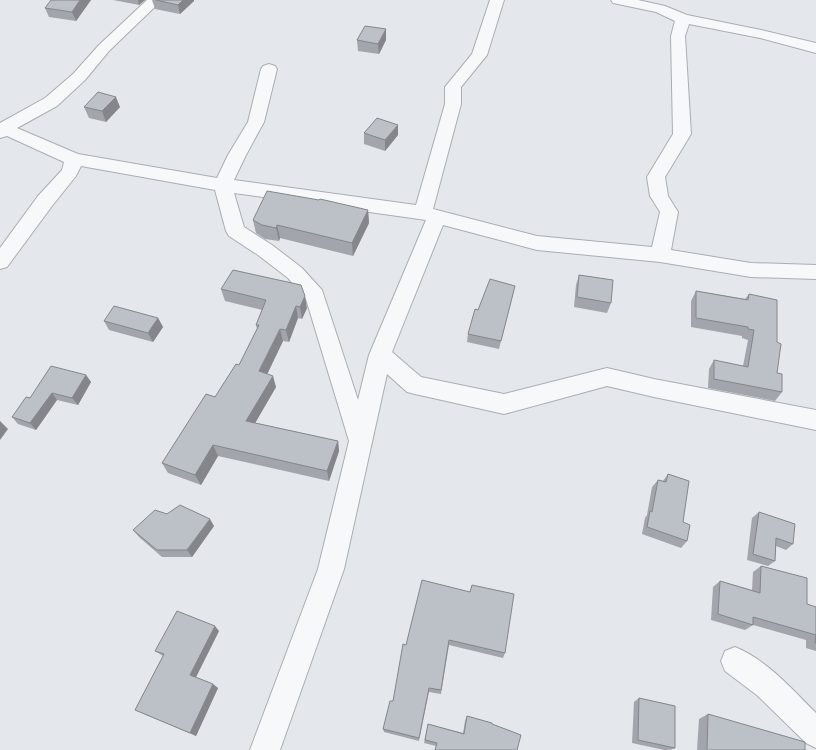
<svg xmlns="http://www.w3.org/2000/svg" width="816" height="750" viewBox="0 0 816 750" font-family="Overpass,sans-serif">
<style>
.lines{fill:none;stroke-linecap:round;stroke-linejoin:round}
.minor-casing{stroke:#a9aeb5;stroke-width:2}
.minor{fill:#f7f8f9;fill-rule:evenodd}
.wall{fill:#a2a5ab}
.shaded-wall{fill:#84868b}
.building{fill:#bcc0c7;stroke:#84868b}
</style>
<rect width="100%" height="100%" fill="#e4e7eb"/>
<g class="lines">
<g class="minor-casing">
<path id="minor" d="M147 0H162L109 51 85 80 57 106 17 128 78 154 217 178 228 155 248 122 261 69 263 66 269 64 275 66 277 69 264 122 246 155 234 180 416 205 445 104V87L472 54 490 0H504L487 55 461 87V104L433 209 537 236 652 247 660 212 650 196 647 177 673 134 671 36 675 21 656 12 613 3 611 0H638L665 6 687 15 761 30 816 43V53L760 38 689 24 685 36 691 134 665 177 668 196 678 212 671 250 751 263 816 265V279L751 277 660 262 537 250 443 225 392 352 421 377 504 394 607 368 654 379 816 410V430L654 397 607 386 504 414 415 394 407 392 387 374 344 569 280 750H250L318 569 349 441 306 299 288 278 258 255 229 236 226 231 215 190 81 166 76 176 52 206 7 267 0 269V248L38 196 62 170 64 162 7 136 0 138V123L45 98 73 74 99 45ZM234 193 426 220 369 355 358 400 322 290 302 268 272 245 244 227Z
M735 647C767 660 792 689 816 713V748L806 743 758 696 725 671 721 661 725 651Z"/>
</g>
<use href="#minor" class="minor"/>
</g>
<path class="wall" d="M91 0 76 21 49 17 45 8Z
M113 0H145L139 5Z
M152 0H194V1L180 14 155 9Z
M386 29V40L379 54 358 51 357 40Z
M84 107H120L106 122 89 118Z
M398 125V135L385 151 364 144V133Z
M368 210 369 223 353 256 280 238 279 241 265 239 256 233 253 220Z
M579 275 611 303 607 313 574 307 576 285Z
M221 289 307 308 302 319 298 318 289 342 283 341 267 374 276 387 255 423 338 441 339 451 329 481 218 456 201 485 168 473 162 463 215 397 239 365 257 329 256 325 262 310 225 301Z
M696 291 745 299 749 294 777 373 782 392 775 401 708 388 709 369 714 360 743 366 748 340 742 338V336L691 327V301Z
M513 294 499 349 467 342 468 334 478 310Z
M158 318 163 327 153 342 109 330 104 321Z
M86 375 91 382 78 405 57 400 36 430 18 424 12 417 30 398Z
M668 474 683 522 687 541 681 548 642 534 645 518 647 515 652 487 658 480 663 481Z
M759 512 793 544 786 550 776 546 775 561 768 566 747 560 752 518Z
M214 526 192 557H162L139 537 133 530Z
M761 566 807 604 816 607V651L806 648V640L753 625 745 630 711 620 713 587 720 581 752 590 753 572Z
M472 585 505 653 503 658 449 645 441 694 429 692 419 741 384 732 383 729 393 701 406 645 470 592Z
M219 631 196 677 218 688 196 736 142 713 135 710 163 656 155 651Z
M639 698 675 748 670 750H664L632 743 634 702Z
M708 714 805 750H697L699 719Z
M467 716 492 723 436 746 424 743 428 724 463 733 465 721Z"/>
<path class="shaded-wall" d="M80 0H91L76 21 72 12Z
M138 0H145L139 5Z
M183 0H194V1L180 14 178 5Z
M386 29V40L379 54 378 44Z
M116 97 120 107 106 122 102 111Z
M398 125V135L385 151V140Z
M368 210 369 223 353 256 352 243Z
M277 225 280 238 279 241 276 228Z
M305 296 307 308 302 319 300 307Z
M296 306 298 318 289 342 286 330Z
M158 318 163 327 153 342 148 333Z
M280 329 283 341 263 383 259 371Z
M86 375 91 382 78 405 72 398Z
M273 376 276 387 250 432 246 421Z
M52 393 57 400 36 430 30 423Z
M0 421 8 429 0 440Z
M338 441 339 451 329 481 327 471Z
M213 445 218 456 201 485 195 475Z
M210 519 214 526 192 557 187 550Z
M215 626 219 631 195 679 190 675Z
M213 684 218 688 196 736 190 733Z"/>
<path class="building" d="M51 0H80L72 12 45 8Z
M156 0H183L178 5Z
M365 26 386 29 378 44 357 40Z
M98 92 116 97 102 111 84 107Z
M377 118 398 125 385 140 364 133Z
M267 191 319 200 320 199 368 210 352 243 277 225 276 228 262 225 253 220Z
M233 270 301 285 305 296 300 307 296 306 286 330 280 329 259 371 273 376 246 421 338 441 327 471 213 445 195 475 162 463 206 394 215 397 236 364 239 365 259 325H256L266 300 221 289Z
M579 275 613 280 611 303 577 297Z
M490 279 515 286 501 341 468 334 475 309 478 310Z
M696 291 748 300 749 294 777 300V342L781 344 777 373 782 374V392L714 379V360L748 367 754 330 748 329V327L696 318Z
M114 306 158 318 148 333 104 321Z
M51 366 86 375 72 398 52 393 30 423 12 417 26 397 30 398Z
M668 474 689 481 683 522 690 525 687 541 647 527 650 511 652 512 658 480 666 482Z
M180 505 210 519 187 550H157L133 530 155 510 167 514Z
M759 512 795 524 793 544 776 538 775 561 753 554Z
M761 566 807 578V604L816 607V643H815L816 635 753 617V625L718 614 720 581 760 593Z
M422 580 470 592 472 585 514 594 505 653 449 640 441 690 429 688 419 738 383 729 390 701H393L403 644 406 645Z
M177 611 215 626 190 675 213 684 190 733 135 710 164 654 155 651Z
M639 698 675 706V748L638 740Z
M708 714 805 742V750H707Z
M467 716 492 723V724L521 735 517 750H435L437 743 425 740 428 724 464 734Z"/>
</svg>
